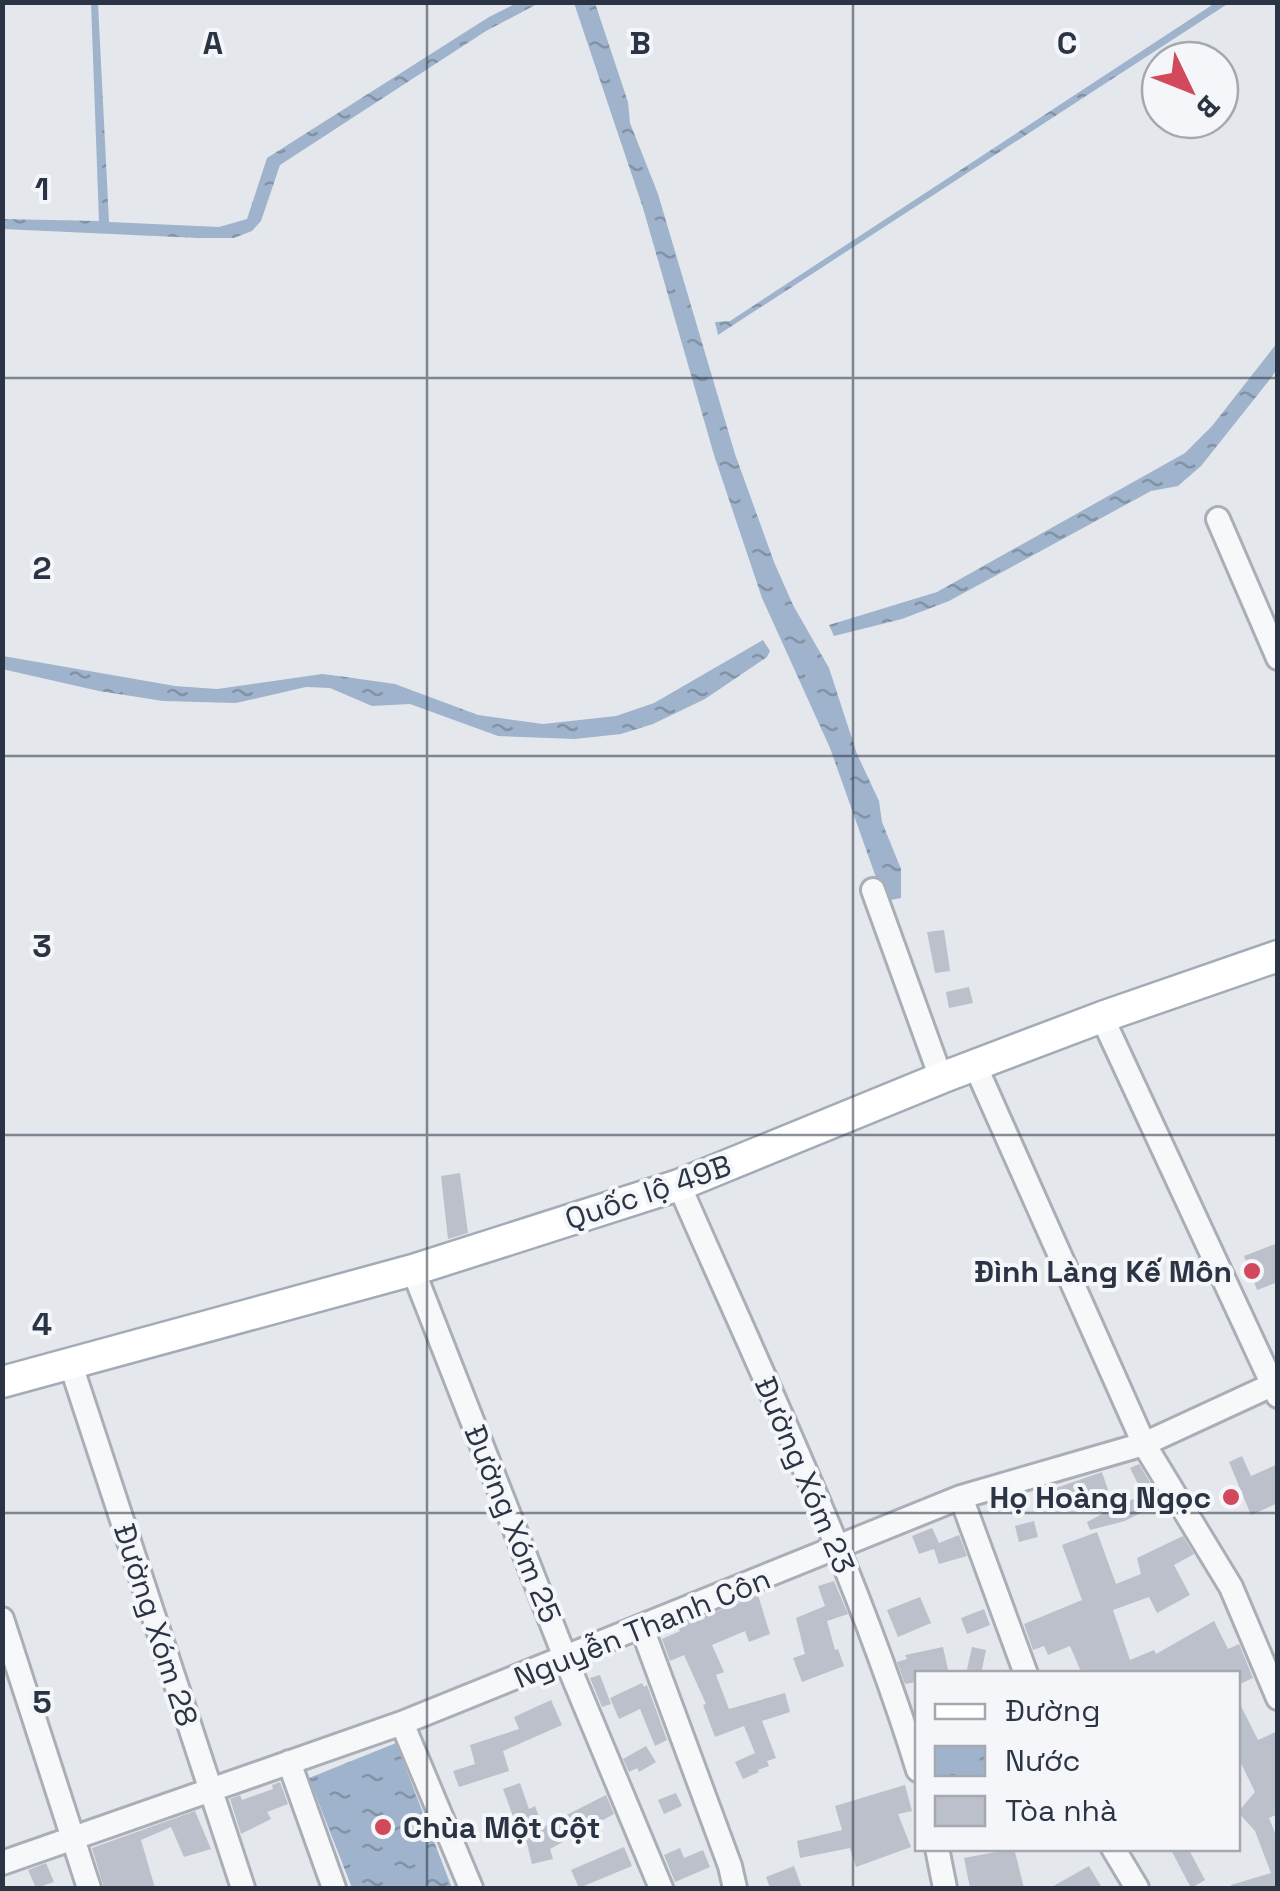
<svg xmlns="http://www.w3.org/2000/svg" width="1280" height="1891" viewBox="0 0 1280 1891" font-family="'Space Grotesk',sans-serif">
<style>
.water{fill:url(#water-ripples)}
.building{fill:#bbc0ca}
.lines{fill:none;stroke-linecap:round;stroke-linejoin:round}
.minor-casing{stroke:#a9aeb7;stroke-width:28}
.major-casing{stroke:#a3abb8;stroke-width:35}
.minor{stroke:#f7f8fa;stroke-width:22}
.major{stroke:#fff;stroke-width:30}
.grid{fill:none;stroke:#2b3445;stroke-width:2.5;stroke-opacity:0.55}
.poi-dot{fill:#d1495b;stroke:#f4f6f9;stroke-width:4}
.labels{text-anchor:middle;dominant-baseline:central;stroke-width:8;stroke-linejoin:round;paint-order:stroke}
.street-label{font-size:30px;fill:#2b3445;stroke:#f4f6f9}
.poi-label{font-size:30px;font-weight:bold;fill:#2b3445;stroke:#f4f6f9;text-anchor:end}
.grid-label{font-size:32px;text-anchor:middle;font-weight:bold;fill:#2b3445;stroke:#f4f6f9;stroke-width:8;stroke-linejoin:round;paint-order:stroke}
</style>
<defs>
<pattern id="water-ripples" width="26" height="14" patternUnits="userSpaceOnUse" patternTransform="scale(2.5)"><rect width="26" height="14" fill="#9fb4cc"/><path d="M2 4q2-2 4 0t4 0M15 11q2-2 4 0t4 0" fill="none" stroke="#8293a7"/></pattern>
</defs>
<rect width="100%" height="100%" fill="#e4e7ec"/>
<path class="water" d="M91 3H98L109 222 219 227 247 219 267 158 489 17 517 3H539L486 31 280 165 261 221 252 231 234 238H198L3 229V219L99 221Z
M574 3H595L628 102 630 123 658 194 735 454 774 562 793 605 829 668 857 754 879 801 882 822 901 869V898L891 900 879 886 830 748 762 598 714 455 643 208Z
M1215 3H1229L718 335 715 322 730 321Z
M1277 343V369L1271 378 1201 466 1178 486 1151 491 949 601 902 619 834 636 829 625 937 592 1185 453 1212 426Z
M763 640 770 651 767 657 705 699 653 724 621 734 575 739 498 736 410 704 372 706 330 688 306 687 236 703 163 701 99 691 2 669 3 656 175 686 217 689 322 674 346 677 395 684 478 715 543 724 616 716 654 703Z
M396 1743 452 1888H352L309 1778Z"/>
<path class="building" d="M944 930 950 971 935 973 927 932Z
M969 987 973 1003 949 1008 946 992Z
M460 1173 468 1233 448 1239 441 1176Z
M1278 1243V1282L1257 1290 1244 1256Z
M1242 1456 1251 1476 1278 1464V1503L1251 1515 1229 1462Z
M1139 1464 1166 1509 1162 1512 1158 1504 1125 1521 1090 1530 1087 1522 1102 1514 1098 1500 1111 1496 1115 1508 1143 1494 1130 1468Z
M1102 1472 1108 1490 1093 1495 1092 1492 1061 1503 1056 1488Z
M1034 1521 1038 1537 1019 1542 1015 1526Z
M932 1528 939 1543 959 1535 967 1556 939 1564 934 1549 919 1554 912 1536Z
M1097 1532 1116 1584 1141 1574 1137 1558 1183 1536 1194 1554 1174 1565 1190 1595 1157 1613 1149 1597 1113 1610 1130 1660 1154 1650 1156 1654 1214 1621 1228 1649 1239 1644 1253 1678 1238 1685V1674H1082L1070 1646 1048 1655 1044 1646 1033 1650 1024 1624 1082 1600 1062 1545Z
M834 1581 848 1614 827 1621 835 1650 838 1649 844 1666 802 1682 793 1658 805 1654 796 1618 825 1606 818 1586Z
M758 1595 770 1634 749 1642 745 1631 712 1645 724 1672 716 1675 729 1709 785 1693 790 1712 762 1721 776 1758 767 1761 769 1766 758 1770 759 1772 743 1779 735 1762 755 1753 744 1726 715 1737 703 1705 706 1704 684 1655 670 1661 662 1639 680 1631 678 1627Z
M920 1597 931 1623 898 1637 887 1610Z
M984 1609 990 1625 967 1634 961 1618Z
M943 1647 949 1674H915L917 1682 905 1684 897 1662 907 1659 905 1655Z
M972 1647 986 1650 981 1674H966Z
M600 1675 611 1704 602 1707 590 1678Z
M642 1683 644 1687 647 1685 667 1740 655 1746 640 1709 619 1719 610 1698Z
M551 1700 562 1725 503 1751 509 1771 459 1787 453 1771 475 1764 470 1745 519 1729 514 1717Z
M1238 1700 1258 1740 1278 1731V1814L1269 1818 1278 1840V1888H1231V1885L1271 1873 1255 1831 1238 1812 1255 1792 1238 1757Z
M646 1746 656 1762 639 1772 637 1768 629 1772 623 1759Z
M280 1782 288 1804 267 1812 271 1819 241 1834 230 1799 240 1795 242 1800 273 1789 272 1785Z
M520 1783 529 1809 535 1806 543 1827 606 1795 614 1814 550 1849 553 1859 532 1864 526 1839 516 1842 512 1829 517 1827 503 1789Z
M905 1785 912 1811 898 1814 911 1847 856 1867 850 1848 800 1858 797 1841 842 1830 835 1806Z
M676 1793 682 1806 664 1814 658 1800Z
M195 1811 211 1849 184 1857 171 1827 141 1840 155 1888H104L92 1848Z
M624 1847 632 1866 579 1888 571 1870Z
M680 1848 684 1858 703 1850 710 1867 675 1882 664 1855Z
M996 1848H1014L1024 1888H970L964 1858 996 1852Z
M1170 1848H1188L1205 1880 1191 1888Z
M46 1863 54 1882 36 1888 28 1870Z
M794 1866 802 1888H770L766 1877Z
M1089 1866 1102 1888H1050Z"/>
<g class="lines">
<g class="minor-casing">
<path id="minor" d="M1218 519 1278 658
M873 890 941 1078
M1102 1017 1278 1396
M975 1065 1144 1444 1231 1587 1278 1698
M679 1185C763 1377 856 1569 918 1770
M413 1270 566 1660 661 1888
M70 1362 243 1888
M961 1497 1026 1674
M2 1619 89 1888
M642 1628 730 1866 735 1888
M402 1723 471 1888
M289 1762 334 1888
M937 1848 945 1888
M1113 1848 1137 1888
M2 1863 402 1723 961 1497 1144 1444 1272 1385 1278 1386"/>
</g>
<g class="major-casing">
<path id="major" d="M2 1382 413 1270 679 1185 941 1078 1102 1017 1278 956"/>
</g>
<use href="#minor" class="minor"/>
<use href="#major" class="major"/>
</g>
<path class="grid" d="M427 2V1888M853 2V1888M2 378H1278M2 756H1278M2 1135H1278M2 1513H1278"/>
<g class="poi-dot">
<circle cx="1252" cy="1271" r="10"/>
<circle cx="1231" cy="1497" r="10"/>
<circle cx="383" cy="1827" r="10"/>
</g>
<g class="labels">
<g class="street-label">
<text transform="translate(648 1192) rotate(-19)">Quốc lộ 49B</text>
<text transform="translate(805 1475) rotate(67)">Đường Xóm 23</text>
<text transform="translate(513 1524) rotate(68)">Đường Xóm 25</text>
<text transform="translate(156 1625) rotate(72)">Đường Xóm 28</text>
<text transform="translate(642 1628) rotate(-22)">Nguyễn Thanh Côn</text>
</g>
<g class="poi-label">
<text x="1232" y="1271">Đình Làng Kế Môn</text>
<text x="1211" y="1497">Họ Hoàng Ngọc</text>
<text x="403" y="1827" text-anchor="start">Chùa Một Cột</text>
</g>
</g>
<g class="grid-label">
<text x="213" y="54">A</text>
<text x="640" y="54">B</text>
<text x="1067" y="54">C</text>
<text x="42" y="200">1</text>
<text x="42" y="579">2</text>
<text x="42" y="957">3</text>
<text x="42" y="1335">4</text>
<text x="42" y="1713">5</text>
</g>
<rect width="1280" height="1891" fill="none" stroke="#2b3445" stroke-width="10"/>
<rect x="915" y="1671" width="325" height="180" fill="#f4f6f9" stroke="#a4a8b1" stroke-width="2.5"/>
<rect x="935" y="1704" width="50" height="15" fill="#ffffff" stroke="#a4a8b1" stroke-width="2.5"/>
<text x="1005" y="1721" font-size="30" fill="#2b3445">Đường</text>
<rect x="935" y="1746" width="50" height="30" fill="url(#water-ripples)" stroke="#a4a8b1" stroke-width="2.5"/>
<text x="1005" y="1771" font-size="30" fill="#2b3445">Nước</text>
<rect x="935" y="1796" width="50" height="30" fill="#bbc0ca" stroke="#a4a8b1" stroke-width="2.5"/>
<text x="1005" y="1821" font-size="30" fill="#2b3445">Tòa nhà</text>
<g transform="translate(1190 90) rotate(133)"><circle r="48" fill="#f4f6f9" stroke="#a4a8b1" stroke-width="2.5"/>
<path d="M0-8L18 38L0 25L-18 38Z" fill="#d1495b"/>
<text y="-15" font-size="28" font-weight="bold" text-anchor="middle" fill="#2b3445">B</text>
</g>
</svg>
